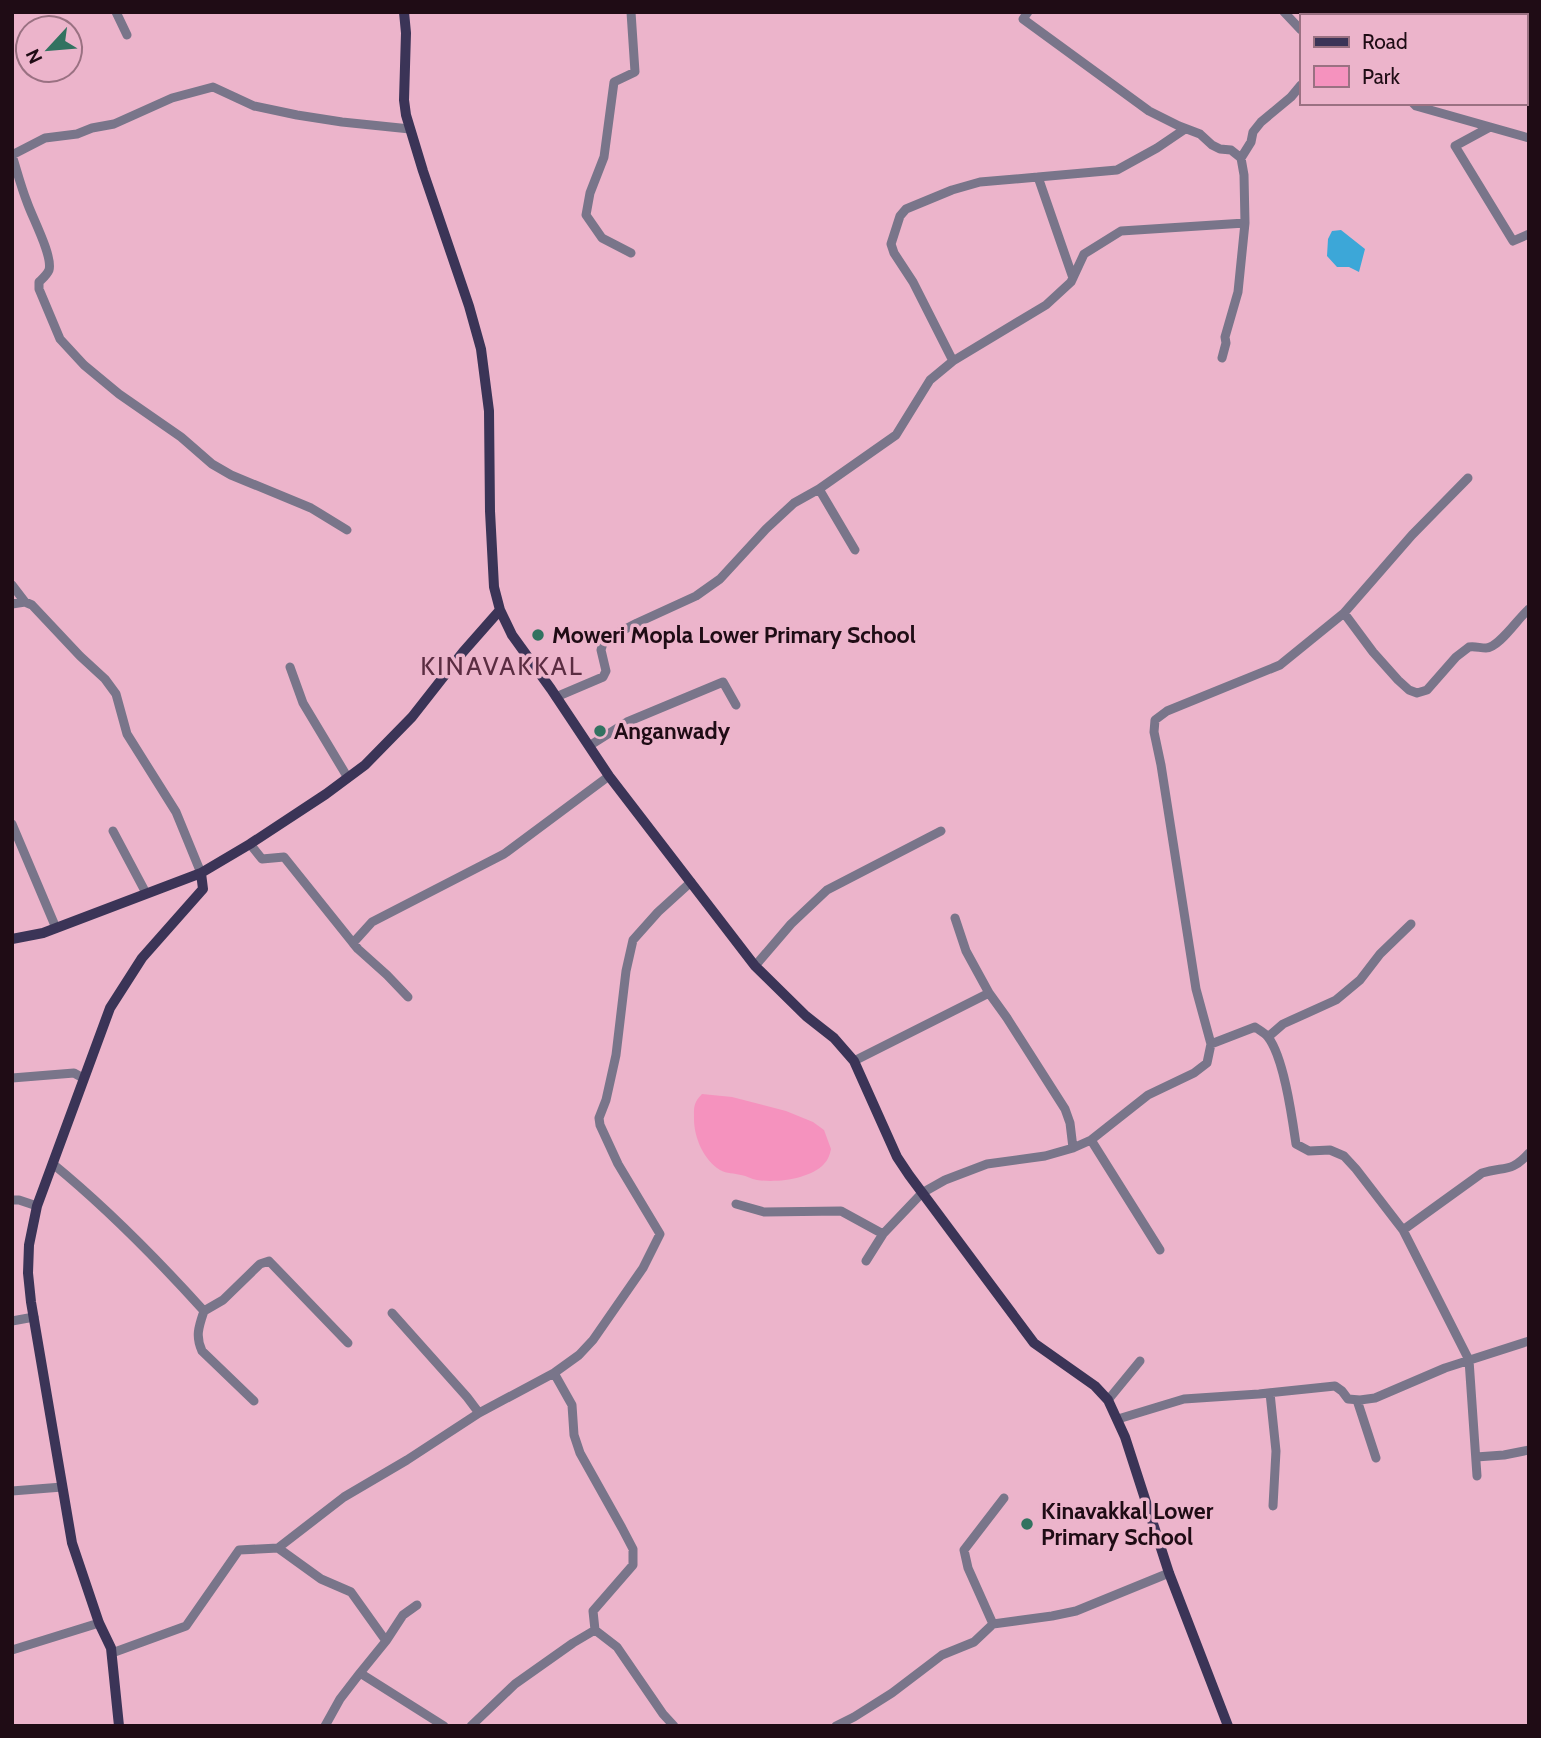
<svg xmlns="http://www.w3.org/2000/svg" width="1541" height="1738" viewBox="0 0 1541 1738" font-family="Cabin,sans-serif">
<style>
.green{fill:#f592be}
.water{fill:#3ca7d8}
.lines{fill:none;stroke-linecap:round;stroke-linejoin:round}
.minor{stroke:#79758a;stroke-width:9}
.major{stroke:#3b3457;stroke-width:10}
.poi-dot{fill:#327260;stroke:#ecb4cb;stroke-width:2.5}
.labels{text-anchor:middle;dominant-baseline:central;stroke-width:7;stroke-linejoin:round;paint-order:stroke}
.poi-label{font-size:23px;font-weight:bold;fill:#1f0c15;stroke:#ecb4cb;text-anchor:start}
.quarter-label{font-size:26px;letter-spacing:2px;fill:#5b2d42;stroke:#ecb4cb}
</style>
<rect width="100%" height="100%" fill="#ecb4cb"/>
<path class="green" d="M702 1094 732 1097 786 1111 813 1122 824 1130 831 1149C830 1154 828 1160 824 1164 810 1179 777 1183 757 1180 751 1179 747 1176 741 1175 734 1173 727 1174 720 1170 704 1160 694 1138 694 1119 694 1108 693 1103 702 1094Z"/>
<path class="water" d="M1341 230 1365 249 1359 272 1349 267H1337L1327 256 1328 239 1332 231Z"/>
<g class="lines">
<path class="minor" d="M116 12 127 35
M1028 12 1023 19 1149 111 1179 126 1200 134 1212 145 1220 149 1231 150 1241 158 1244 175 1245 223 1238 292 1225 337 1226 343 1222 358
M1284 12 1301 30
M1413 103 1416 106 1529 138
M1490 127 1455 146 1513 241 1529 234
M1241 158 1251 142 1253 132 1261 122 1291 97 1301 85
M631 253 602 238 586 215 590 193 604 157 614 82 635 72 631 12
M1073 278 1038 177 1117 170 1157 148 1185 129
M953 361 913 282 894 253 891 244 900 216 906 209 952 190 980 182 1038 177
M819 489 855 550
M347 530 311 508 231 475 212 464 181 437 119 394 84 365 60 339 39 289V282C42 279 47 275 49 270 53 256 32 217 27 202 21 187 17 171 12 155L45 138 77 134 92 128 114 124 172 98 213 87 254 106 297 115 342 122 410 129
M12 585 25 602
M12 604 25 602 32 605 80 656 105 679 116 694 127 734 176 812 201 873
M1344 613 1373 652 1398 680 1409 690 1417 693 1427 690 1456 657 1469 647C1475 646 1480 648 1486 648 1499 648 1518 618 1529 609
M290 667 303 703 348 778
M556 697 603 677 606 671 601 650 604 640 637 623 696 596 720 579 766 529 794 503 819 489 896 435 930 380 953 361 1046 305 1071 282 1084 254 1121 231 1245 223
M589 746 627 722 723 682 736 705
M12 824 56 928
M113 831 146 893
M250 844 262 859 284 857 353 943 372 922 504 854 609 776
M955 918 966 951 989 993
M353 943 358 949 387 975 408 997
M755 966 791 924 827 890 941 831
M1268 1037 1283 1024 1336 1000 1360 980 1380 954 1411 924
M1211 1044 1255 1027C1259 1030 1265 1033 1268 1037 1284 1058 1292 1117 1296 1144L1309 1151 1330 1150 1344 1156 1356 1169 1403 1230 1482 1173C1505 1166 1511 1173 1529 1153
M854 1061 989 993 1007 1018 1065 1109 1070 1123 1073 1148
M12 1078 74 1073 83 1078
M1091 1140 1160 1250
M53 1164C108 1209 157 1259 204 1311
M12 1200H19L37 1206
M736 1204 764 1212 841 1211 883 1234
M1403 1230 1469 1360 1477 1476
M866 1261 883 1234 922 1193 945 1180 987 1164 1045 1156 1073 1148 1091 1140 1148 1095 1194 1073 1207 1063 1211 1044 1196 989 1161 765 1154 732 1155 720 1167 711 1280 665 1344 613 1412 535 1468 478
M392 1313 467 1397 479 1413
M12 1321 34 1317
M1270 1393 1276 1451 1273 1506
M1108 1400 1140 1361
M1357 1400 1376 1458
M254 1401 202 1351C195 1336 199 1326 204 1311L223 1300 260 1264 269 1261 348 1343
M1118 1419 1184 1399 1259 1394 1335 1386 1342 1391 1348 1399 1360 1400 1375 1398 1445 1368 1529 1341
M1476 1457 1504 1455 1529 1450
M12 1491 62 1487
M278 1548 344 1497 407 1460 479 1413 554 1373
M993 1624 968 1568 964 1550 1004 1498
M595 1630 617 1647 663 1714 674 1726
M386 1641 403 1615 417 1605
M12 1650 99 1623
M112 1653 186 1626 239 1550 278 1548 321 1579 351 1592 386 1641 360 1673 444 1726
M325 1726 340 1699 360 1673
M471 1726 515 1684 573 1643 595 1630 593 1611 633 1565V1549L622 1528 580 1453 574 1435 572 1405 554 1373 579 1355 593 1340 643 1268 660 1234 618 1164 600 1125 599 1118 606 1100 616 1055 626 971 633 940 658 912 691 882
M836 1726 854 1717 892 1693 942 1655 974 1642 993 1624 1052 1616 1076 1611 1169 1573"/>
<path class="major" d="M404 12 406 33 404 100 406 115 423 171 469 306 481 349 489 411 490 511 494 587 500 610 512 635 551 689 609 776 755 966 806 1016 834 1038 854 1061 897 1157 909 1175 1034 1343 1095 1386 1108 1400 1125 1437 1169 1573 1228 1726
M12 939 43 933 201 873 250 844 326 794 365 765 412 717 463 652 500 610
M119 1726 111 1648 99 1623 72 1543 31 1302 28 1273 29 1245 37 1206 110 1008 142 958 203 889 201 873"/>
</g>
<g class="poi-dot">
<circle cx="538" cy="635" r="7"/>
<circle cx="600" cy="731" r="7"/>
<circle cx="1027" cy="1524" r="7"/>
</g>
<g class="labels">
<g class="poi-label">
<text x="552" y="635">Moweri Mopla Lower Primary School</text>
<text x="614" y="731">Anganwady</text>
<text x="1041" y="1511">Kinavakkal Lower<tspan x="1041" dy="26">Primary School</tspan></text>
</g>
<g class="quarter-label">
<text x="502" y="666">KINAVAKKAL</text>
</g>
</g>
<rect width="1541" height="1738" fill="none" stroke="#1f0c15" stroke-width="28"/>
<rect x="1300" y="14" width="228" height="91" fill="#ecb4cb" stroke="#9a7182" stroke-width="2"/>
<rect x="1314" y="37" width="35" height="10" fill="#3b3457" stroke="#9a7182" stroke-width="2"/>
<text x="1362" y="49" font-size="21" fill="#1f0c15">Road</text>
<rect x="1314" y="66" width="35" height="21" fill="#f592be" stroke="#9a7182" stroke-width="2"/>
<text x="1362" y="84" font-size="21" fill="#1f0c15">Park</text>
<g transform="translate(49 49) rotate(244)"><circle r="33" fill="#ecb4cb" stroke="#9a7182" stroke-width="2"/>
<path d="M0-5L12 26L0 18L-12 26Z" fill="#327260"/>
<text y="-10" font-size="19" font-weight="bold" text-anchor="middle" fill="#1f0c15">N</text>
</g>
</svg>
